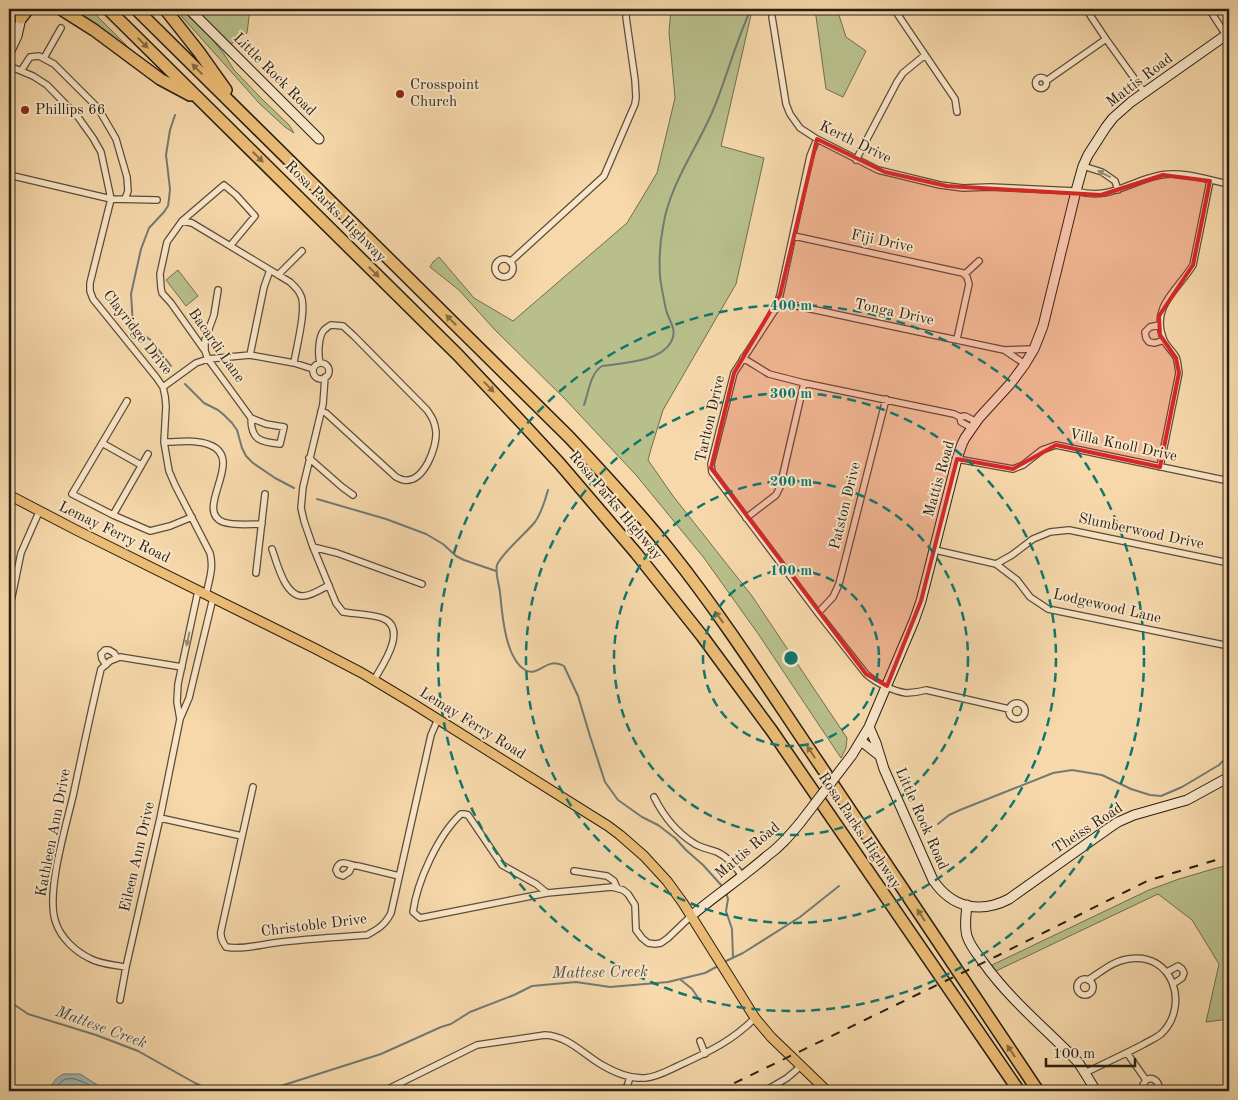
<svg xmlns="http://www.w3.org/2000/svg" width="1238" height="1100" viewBox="0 0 1238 1100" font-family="'Old Standard TT',serif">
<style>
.green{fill:#b8bf8b;stroke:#706e50}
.water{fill:#a2b7b4;stroke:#717a74}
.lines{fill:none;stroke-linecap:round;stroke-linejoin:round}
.shore{stroke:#646a64;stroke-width:1}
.stream{stroke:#717a74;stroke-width:2}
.street-casing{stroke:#5b4c3a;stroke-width:8}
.secondary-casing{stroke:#271e14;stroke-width:11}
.primary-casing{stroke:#271e14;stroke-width:11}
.highway-casing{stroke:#271e14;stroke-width:14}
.street{stroke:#f9e6c8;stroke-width:5.5}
.secondary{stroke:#f9e6c8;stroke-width:9}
.primary{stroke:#ebbc75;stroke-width:9}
.highway{stroke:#ebbc75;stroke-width:11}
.rail{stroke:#271e14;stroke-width:2;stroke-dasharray:9 9;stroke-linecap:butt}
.secondary-bridge-casing{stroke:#271e14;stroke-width:11;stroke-linecap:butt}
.secondary-bridge{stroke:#f9e6c8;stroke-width:9}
.oneway{fill:#896d44}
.oneway2{fill:#9a8c77}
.marked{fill:#d62828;fill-opacity:0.2;stroke:#d62828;stroke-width:4;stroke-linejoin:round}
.ring{fill:none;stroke:#0f766e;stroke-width:2.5;stroke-dasharray:9 6}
.poi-dot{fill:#8f2418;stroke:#f9e6c8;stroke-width:2}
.labels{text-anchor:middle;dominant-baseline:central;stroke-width:4;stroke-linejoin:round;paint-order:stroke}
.street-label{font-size:15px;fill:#271e14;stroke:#f9e6c8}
.poi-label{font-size:15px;fill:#271e14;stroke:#f9e6c8;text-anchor:start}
.water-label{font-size:16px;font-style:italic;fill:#4c4c44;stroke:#f9e6c8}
.centre{fill:#0f766e;stroke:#f9e6c8;stroke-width:2.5}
.ring-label{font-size:15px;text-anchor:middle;font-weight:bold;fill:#0f766e;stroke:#f9e6c8;stroke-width:4;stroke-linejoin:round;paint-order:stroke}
</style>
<rect width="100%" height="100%" fill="#f6d8aa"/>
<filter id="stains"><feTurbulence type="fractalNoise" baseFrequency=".004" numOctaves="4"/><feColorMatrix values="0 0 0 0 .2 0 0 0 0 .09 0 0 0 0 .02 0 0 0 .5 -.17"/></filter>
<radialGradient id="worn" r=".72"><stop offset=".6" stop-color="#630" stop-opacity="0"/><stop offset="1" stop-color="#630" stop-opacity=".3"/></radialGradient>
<path class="green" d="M70 9H90L139 58Z
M175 9H181L212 39 224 54 234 70 263 100 289 125 294 133 285 127 260 104Z
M195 9H250L247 33 231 44Z
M671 9H725L751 15 721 146 764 158 736 284 663 410 651 449 648 460 673 496 752 596 847 738 846 748 841 758 759 635 704 558 636 475 565 399 494 329 459 290 430 267 433 262 439 257 474 298 513 321 627 223 657 173 675 98 669 32Z
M815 9H837L846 37 866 51 843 97 826 89Z
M178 270 198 296 186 306 166 280Z
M1229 865V1019L1206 1022 1219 964 1192 920 1158 894 996 971 992 965 1149 890 1179 879 1213 869Z"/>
<path class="water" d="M64 1074H80L107 1091H49C53 1082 55 1078 64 1074Z"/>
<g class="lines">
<path class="shore" d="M55 1091C64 1068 84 1082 99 1091"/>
<path class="stream" d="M171 366 152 341 145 336 138 333 134 329 133 325 131 294 141 249 149 228 164 212 168 206 169 199 170 189 166 155 170 130 175 115
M185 384 204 403 218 410 224 415 232 423 237 430 242 448 246 456 253 463 275 478 294 488
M584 405C589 391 590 374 602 366 623 363 660 362 671 342 678 330 669 321 666 310 664 299 661 287 660 276 659 260 660 242 663 227 669 185 698 147 714 108 727 76 736 41 751 9
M548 490C545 501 542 512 535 522 526 533 501 554 497 565 495 573 499 584 500 592 502 613 505 658 525 670 539 678 546 656 564 666L578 696 590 736 605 782 618 800 642 817 658 825 675 838 686 850 703 865 722 886
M317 499 386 519 426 534 443 544 456 556 464 560 496 571
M938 824 949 815 960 810 1053 773 1072 770 1102 775 1131 789 1150 795 1161 796 1182 787 1219 765 1229 755
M726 892 728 899 726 911 732 929 733 957
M724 962 743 953 800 917 839 886
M681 980 692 989 701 1002
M9 1001 28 1014 96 1035 138 1051 195 1083 212 1091
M265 1091 381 1054 441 1027 451 1024 470 1012 514 995 532 986 576 982 610 987 668 982 705 973 718 966"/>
<g class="street-casing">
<path id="street" d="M894 9 955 99 957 112
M1086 9 1106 39 1144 92
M1209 9 1226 35
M772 17 786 104 790 114 800 128 817 139 878 170 940 185 963 188 990 187 1076 191C1110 201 1129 181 1161 175 1183 171 1208 180 1229 184
M44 58 61 28
M9 66 33 76 47 85 78 117 93 138 101 152 111 199 90 283V291L93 299 156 377 163 387 165 396 166 406 164 442 169 471 175 485 210 553C214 568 209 580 206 595
M21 71 30 57 39 56 54 64 98 108 116 139 127 177 128 191 125 199
M1035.5 83a5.5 5.5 0 1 1 11 0a5.5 5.5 0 1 1-11 0Z
M1046 81 1106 39
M817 139 810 156 780 295 775 310 734 373 711 464 712 472 818 613 866 674C876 683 893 691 906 693 913 693 919 692 926 690L1009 709
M856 160 897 82 903 73 925 55
M1083 166 1102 172 1115 181 1118 190
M9 175 111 199 157 200
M182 221 192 223 290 282C293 285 298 289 300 294 308 306 296 348 294 363
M794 236 963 273 967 277 969 284 957 339
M230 246 255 216 236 195 224 185 182 221 167 242 160 274 161 288 162 293 171 303 205 351 208 359 251 418 266 424 284 427 280 444C260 442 251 440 251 418
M495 268a9 9 0 1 1 18 0a9 9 0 1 1-18 0Z
M510 262 604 176 635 104 636 97 635 80 626 17 627 9
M965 274 979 261
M278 275 302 251
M778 302 1004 350 1034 349
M1159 325 1150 327 1145 332 1146 338 1149 342 1155 343 1164 340
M1004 350 1025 364
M205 351V340L214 315 218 290
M250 355 264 287 270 270
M743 358 769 374 804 383 954 414 960 417 965 416 977 422
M320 363C318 355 318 337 324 330 324 330 330 325 331 325L343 326 354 336 427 410C432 417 435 422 436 432 437 447 424 483 404 480 401 480 399 478 396 477L326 413 321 411
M313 371a8 8 0 1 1 16 0a8 8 0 1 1-16 0Z
M325 377 323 404 303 487 301 508 304 521 313 547 336 603 343 612C355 614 370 614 382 618 409 628 382 666 374 680
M163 387 196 363 208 359 250 355 294 363 313 369
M127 401 72 494 113 515 150 531 170 526 192 517
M960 417 961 422 972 428
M164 442C179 442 196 439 210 445 246 459 193 510 223 522 235 526 250 524 262 524
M102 443 141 465
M309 458 342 487 353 495
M957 459 1013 469 1023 465 1042 450 1056 445 1229 481
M1160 467 1179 373C1178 368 1178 362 1176 357 1172 350 1165 345 1163 338 1151 306 1178 290 1193 265L1210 181
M113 515 148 454
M746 518 776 495 780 487 804 383
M313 547 337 553 422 584
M272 549C277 563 285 597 303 596 311 596 322 589 329 585
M935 550 996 564 1017 580 1030 597 1048 609 1229 646
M996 564 1012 555 1033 539 1050 532 1069 530 1229 563
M256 573 265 494
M9 611 21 553 39 512
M818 613 833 597 839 584 886 399
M106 665 102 659 101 654 105 650H109L114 653 117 658
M1009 711a8 8 0 1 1 16 0a8 8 0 1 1-16 0Z
M180 719 177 702 178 684 198 591
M253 787 221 931C220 937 222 941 226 947 244 950 262 944 281 942 309 939 338 937 367 935 378 929 385 925 391 913L431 735 438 719
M654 797C663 815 677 833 695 844 702 848 709 849 717 852 728 857 735 866 742 876
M461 814H464L468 815 502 865 536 884 547 893 420 918 413 912C417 882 438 835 461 814Z
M160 818 242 836
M352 866 349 872 343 876 338 874 336 870C340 857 349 866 358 866L399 876
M574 871 607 876 614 881 617 888
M547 893 612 887 623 890 628 894 635 905 636 930 642 938 648 943 655 944 661 943 668 938 691 916
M126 967C114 965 99 964 89 958 75 951 61 938 56 923 45 895 66 826 73 796 82 754 91 711 101 669L110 661 120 657 182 667
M1167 972 1178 966 1182 969 1184 973 1182 978 1173 984
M1077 987a8 8 0 1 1 16 0a8 8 0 1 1-16 0Z
M120 1000 126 967 160 818 180 719 189 698 213 598
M700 1041 705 1054
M1127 1053 1146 1080
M1085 1073C1105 1063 1125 1054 1144 1044 1149 1041 1156 1038 1161 1034 1190 1007 1174 951 1128 959 1113 961 1101 972 1088 980
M1146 1080C1151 1077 1157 1079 1159 1086L1158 1091
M384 1091 477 1045 545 1035C568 1036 583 1054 602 1065 614 1072 631 1079 645 1078 657 1077 667 1071 678 1066 708 1052 731 1042 755 1018
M618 1091 627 1087 630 1077
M765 1091 787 1078 801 1066
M1144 1091 1143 1085 1146 1080"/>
</g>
<g class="secondary-casing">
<path id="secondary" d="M189 9 319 139
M9 53 17 36 22 14
M869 727 876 743 884 769 933 880C952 908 980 914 1009 899L1109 828 1118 822 1134 815 1187 800 1229 777
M861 741 880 756
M852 755 869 727 914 621 921 601 957 459 962 444 965 438 979 418 1011 383 1025 364 1034 349 1043 326 1076 191 1083 166 1088 155 1106 127 1113 118 1131 102 1229 33
M967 905C966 915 964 926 967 936 970 946 977 954 983 962 1010 1000 1046 1029 1078 1062L1085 1073 1096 1091
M691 916C716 895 743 877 767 856 780 847 790 835 800 823"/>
</g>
<g class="primary-casing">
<path id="primary" d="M9 495 76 530 314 648 362 673 412 703 608 826 620 835 644 856 667 881 683 903 755 1018 771 1037 827 1091"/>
</g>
<g class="highway-casing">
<path id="highway" d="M61 9 94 30 160 79 190 95
M108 9 458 355 524 425 560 464 636 553 702 636 772 731 1019 1091
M136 9 569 437C604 474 639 512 671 552 725 620 771 693 820 765 893 873 965 983 1038 1091
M165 9 199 52 226 90
M21 18 28 9"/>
</g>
<use href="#street" class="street"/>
<use href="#secondary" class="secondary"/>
<use href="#primary" class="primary"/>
<use href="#highway" class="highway"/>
<path class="rail" d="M718 1091 997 956 1147 881 1229 856"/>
<g class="secondary-bridge-casing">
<path id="secondary-bridge" d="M800 823 852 755"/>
</g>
<use href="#secondary-bridge" class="secondary-bridge"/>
</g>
<defs><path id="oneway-solid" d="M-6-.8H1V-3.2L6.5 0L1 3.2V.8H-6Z" transform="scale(1.25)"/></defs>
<g class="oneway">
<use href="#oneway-solid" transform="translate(143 43) rotate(45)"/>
<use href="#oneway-solid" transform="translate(197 69) rotate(-135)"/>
<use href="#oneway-solid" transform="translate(258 157) rotate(45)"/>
<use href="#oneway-solid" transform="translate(374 272) rotate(45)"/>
<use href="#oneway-solid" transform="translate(451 320) rotate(-135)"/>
<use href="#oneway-solid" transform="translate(489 387) rotate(46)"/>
<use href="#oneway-solid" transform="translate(719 617) rotate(-126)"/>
<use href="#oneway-solid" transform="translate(811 752) rotate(-124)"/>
<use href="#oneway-solid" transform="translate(921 915) rotate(-123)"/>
<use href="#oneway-solid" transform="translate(1011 1051) rotate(-124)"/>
</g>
<g class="oneway2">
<use href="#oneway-solid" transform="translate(1104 174) rotate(-153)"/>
<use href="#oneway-solid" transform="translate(188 639) rotate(102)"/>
</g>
<path class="marked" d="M817 139 885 172 947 186 1101 195 1163 175 1210 181 1193 265 1159 316 1160 335 1176 358 1179 373 1160 467 1056 445 1013 469 957 459 921 601 887 686 866 674 711 468 734 373 780 295Z"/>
<g class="ring">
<circle cx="791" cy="658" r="88"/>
<circle cx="791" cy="658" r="177"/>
<circle cx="791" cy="658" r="265"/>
<circle cx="791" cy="658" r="353"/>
</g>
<g class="poi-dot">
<circle cx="400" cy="94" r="5"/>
<circle cx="25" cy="110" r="5"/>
</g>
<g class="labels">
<g class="street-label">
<text transform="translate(274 75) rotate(45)">Little Rock Road</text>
<text transform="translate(1140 81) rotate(-37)">Mattis Road</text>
<text transform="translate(855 143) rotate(26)">Kerth Drive</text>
<text transform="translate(335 212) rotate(45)">Rosa Parks Highway</text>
<text transform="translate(882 242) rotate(12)">Fiji Drive</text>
<text transform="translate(894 313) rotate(12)">Tonga Drive</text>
<text transform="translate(137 333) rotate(52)">Clayridge Drive</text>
<text transform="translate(216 346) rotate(55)">Bacardi Lane</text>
<text transform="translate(711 419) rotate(-77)">Tarlton Drive</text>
<text transform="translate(1123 446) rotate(12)">Villa Knoll Drive</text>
<text transform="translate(940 479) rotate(-74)">Mattis Road</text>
<text transform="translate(615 506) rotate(50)">Rosa Parks Highway</text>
<text transform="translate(846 506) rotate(-76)">Patston Drive</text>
<text transform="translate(1141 532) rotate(12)">Slumberwood Drive</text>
<text transform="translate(114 533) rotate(26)">Lemay Ferry Road</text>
<text transform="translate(1107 607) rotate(13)">Lodgewood Lane</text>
<text transform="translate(472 724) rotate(32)">Lemay Ferry Road</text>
<text transform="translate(921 819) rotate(66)">Little Rock Road</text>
<text transform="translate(1088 829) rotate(-33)">Theiss Road</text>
<text transform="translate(859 831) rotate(56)">Rosa Parks Highway</text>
<text transform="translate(54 833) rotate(-79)">Kathleen Ann Drive</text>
<text transform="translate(748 851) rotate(-40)">Mattis Road</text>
<text transform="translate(138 857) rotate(-77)">Eileen Ann Drive</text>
<text transform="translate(314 926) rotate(-7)">Christoble Drive</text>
</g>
<g class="poi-label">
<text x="410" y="85">Crosspoint<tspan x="410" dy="17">Church</tspan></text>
<text x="35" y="110">Phillips 66</text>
</g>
<g class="water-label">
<text transform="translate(600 973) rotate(-1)">Mattese Creek</text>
<text transform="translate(101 1028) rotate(20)">Mattese Creek</text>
</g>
</g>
<circle cx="791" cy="658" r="8" class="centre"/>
<g class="ring-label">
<text x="791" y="310">400 m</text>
<text x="791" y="398">300 m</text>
<text x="791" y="486">200 m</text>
<text x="791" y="575">100 m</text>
</g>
<rect width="1238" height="1100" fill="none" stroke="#f6d8aa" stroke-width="30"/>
<rect x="10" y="10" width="1218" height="1080" fill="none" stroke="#271e14" stroke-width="2.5"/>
<rect x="15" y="15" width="1208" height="1070" fill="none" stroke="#271e14"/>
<path d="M1046 1058v8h89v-8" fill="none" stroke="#271e14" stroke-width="2.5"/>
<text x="1053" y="1058" font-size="15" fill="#271e14" stroke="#f9e6c8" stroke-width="4" paint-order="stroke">100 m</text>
<rect width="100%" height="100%" filter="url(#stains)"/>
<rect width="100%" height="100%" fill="url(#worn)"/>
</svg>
